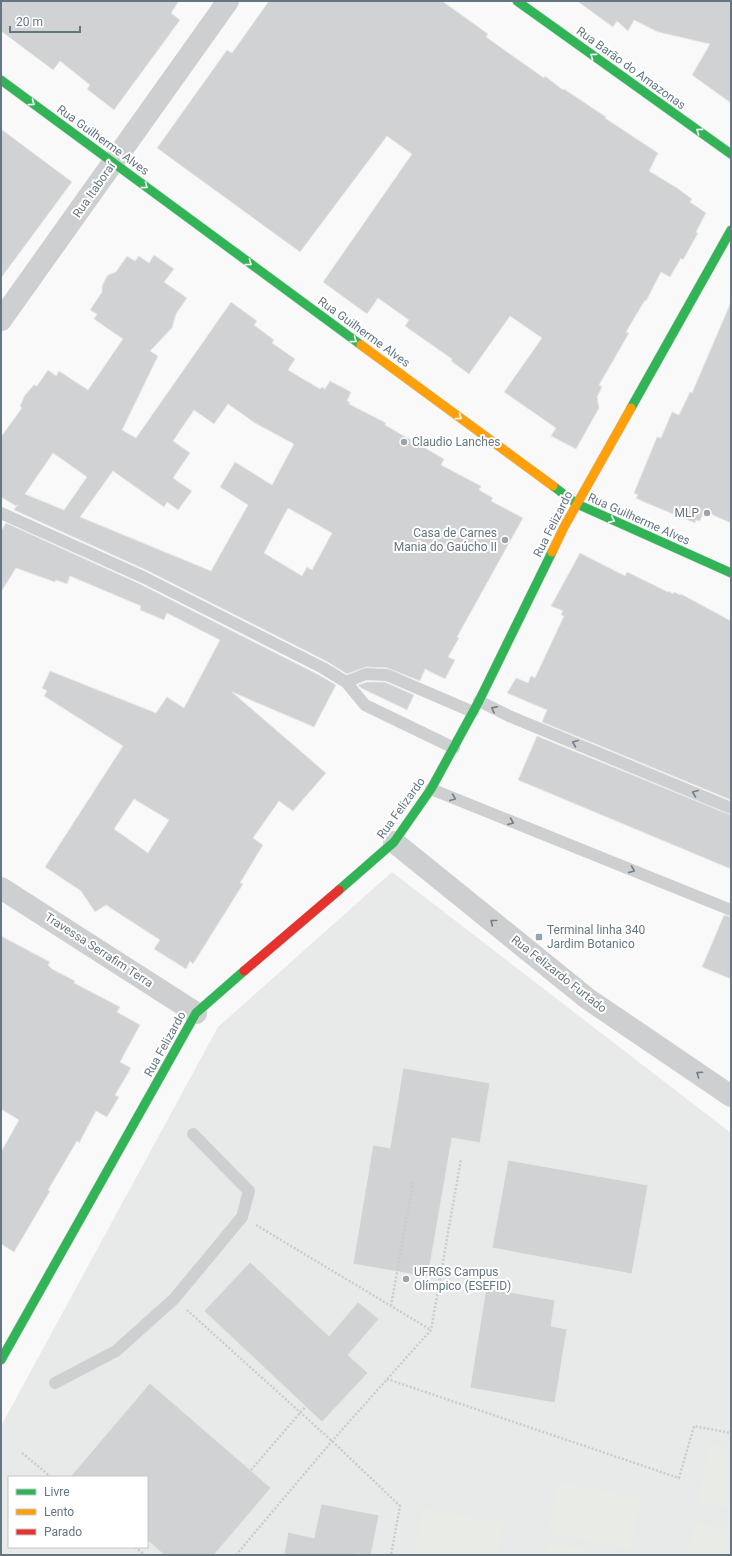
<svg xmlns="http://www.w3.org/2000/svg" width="732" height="1556" viewBox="0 0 732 1556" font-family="Roboto,sans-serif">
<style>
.built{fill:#e8e9e9;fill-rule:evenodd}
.green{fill:#e8ebe6}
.building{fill:#d0d2d3;stroke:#e8e8e8;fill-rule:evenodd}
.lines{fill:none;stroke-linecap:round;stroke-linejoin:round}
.fast-casing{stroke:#d5d6d7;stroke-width:10}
.slow-casing{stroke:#d5d6d7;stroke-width:10}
.jam-casing{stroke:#d5d6d7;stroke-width:10}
.path{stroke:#cbcccd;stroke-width:2.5;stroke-dasharray:2 2;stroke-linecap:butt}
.lane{stroke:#cecfd0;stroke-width:12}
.street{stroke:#cecfd0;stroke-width:22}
.fast{stroke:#30b455;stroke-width:9}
.slow{stroke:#ff9f0a;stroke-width:9}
.jam{stroke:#e5322d;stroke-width:9}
.oneway{stroke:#fff}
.oneway2{stroke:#707f8b}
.poi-dot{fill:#99a4ac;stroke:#fff;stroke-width:1.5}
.labels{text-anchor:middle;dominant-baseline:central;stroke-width:4;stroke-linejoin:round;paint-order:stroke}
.street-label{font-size:12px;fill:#657683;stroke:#fff}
.poi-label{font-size:12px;fill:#657683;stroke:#fff;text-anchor:start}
</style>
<rect width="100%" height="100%" fill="#f9f9f9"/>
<path class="built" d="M392 872 731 1133V1555H1V1426L218 1027ZM9 1477H147V1547H9Z"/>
<path class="green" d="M710 1443 731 1447V1509L698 1503Z
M558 1481 641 1498 631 1550 547 1533Z
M422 1508 504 1522 498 1555H414Z
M694 1522 731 1529V1555H688Z
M547 1542 620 1555H545Z"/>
<path class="building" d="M1 1H179L171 13 180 20 114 110 87 89 90 85 60 61 53 70 1 31Z
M269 1H442L488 34 486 37 544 78 545 76 563 90 564 89 606 117 605 118 658 153 649 171 677 188 692 199 690 202 706 213 696 232 698 233 683 260 681 258 670 277 661 272 646 301 645 300 626 332 629 333 599 385 602 387 597 397 599 408 576 449 551 436 556 428 504 392 542 338 510 316 469 374 451 361 452 359 405 326 409 320 378 298 367 314 323 282 412 154 387 136 300 252 157 148 227 50 232 53Z
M577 1H731V103L692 75 710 44 658 32 634 20 628 31 617 21 613 27Z
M1 129 72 182 1 278Z
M154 255 174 269 164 282 187 298 176 314 172 328 150 351 158 356 122 430 136 438 231 302 257 321 254 325 274 340 272 343 295 359 288 370 320 389 322 387 325 389 330 381 351 392 347 401 350 402 349 404 386 423 385 425 444 459 441 465 481 486 479 490 493 498 491 501 523 518 457 637 459 638 448 657 455 660 445 679 425 669 420 681 387 668 366 667 347 674 326 661 146 570 14 510 18 504 16 506 1 497V437L22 408 20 406 25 395 34 385 37 386 48 370 56 376 59 371 88 390 123 339 94 319 97 314 90 310 102 292V286L106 278 108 275 116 272 127 256 135 261 139 256 149 263ZM228 404 255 423 294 444 272 485 235 462 220 487 248 505 211 571 80 517 113 471 164 507 167 502 178 510 192 491 173 478 190 453 173 441 194 410 214 424ZM53 453 87 477 64 510 25 494ZM288 508 332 533 312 570 307 567 302 576 264 553Z
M731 302V523L704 511 700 521 696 520 695 523 644 502 636 498 638 495 634 493 657 437 661 438 672 412 679 415 690 392 692 393Z
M6 523 140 584 319 675 336 685 314 727 232 692 326 773 293 811 279 801 253 838 263 845 240 883 243 884 193 964 190 961 186 969 154 949 160 940 106 905 95 912 81 891 45 867 123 746 44 696 47 691 42 688 50 671 156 713 167 697 184 708 220 640 167 613 164 620 140 610 141 606 70 576 67 584 56 580 55 582 16 568 1 592V531ZM134 799 169 820 148 853 114 829Z
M580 553 625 576 627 572 668 592 669 591 673 594 674 592 680 595 681 594 731 621V800L542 722 547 710 507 693 516 678 528 683 531 676 535 678 564 616 561 615 563 611 551 606Z
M367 682H385L414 695 407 710 361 688 358 685Z
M537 736 731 815V869L518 780Z
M724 915 731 917V979L702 967Z
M1 936 50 962 48 965 52 969 75 981 74 983 120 1007 117 1012 140 1025 120 1062 131 1068 115 1095 119 1097 107 1117 96 1111 79 1143 77 1141 48 1190 50 1191 14 1252 1 1244V1152L19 1120 1 1109Z
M403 1068 490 1083 480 1143 452 1138 428 1277 353 1264 373 1145 390 1148Z
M508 1160 648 1185 632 1274 492 1248Z
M250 1262 329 1336 358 1302 379 1319 348 1355 368 1373 322 1422 204 1311Z
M486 1288 555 1300 551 1326 567 1329 555 1403 470 1388Z
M150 1383 271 1488 214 1555H164L147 1540V1477H70Z
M321 1504 379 1515 371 1555 357 1554 356 1555H284L288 1532 314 1538Z"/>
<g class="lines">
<g class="fast-casing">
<path id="fast" d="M517 1 731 154
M1 80 361 345
M631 408 731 230
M553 486 577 504 731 573
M339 890 394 842 431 789 479 701 552 552
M1 1360 196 1013 244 971"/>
</g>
<g class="slow-casing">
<path id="slow" d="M361 345 553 486
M552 552 564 527 631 408"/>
</g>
<g class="jam-casing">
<path id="jam" d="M244 971 339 890"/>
</g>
<path class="path" d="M256 1225 431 1330
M391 1306 413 1182
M187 1310 332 1441 400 1506 391 1555
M387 1379 679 1478 694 1426 731 1433
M22 1453 51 1477
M251 1470 306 1406
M135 1547 145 1555
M236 1555 332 1441 431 1330 461 1159"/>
<path class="lane" d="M1 513 143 577 323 668 346 682 365 705 454 748
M346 682 366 674 387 675 473 712
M479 701 509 716 731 808
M431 789 731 910
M55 1383 116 1351 174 1299 242 1217 249 1191 193 1134"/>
<path class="street" d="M1 320 228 1
M394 842 588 999 731 1096
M1 888 196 1013"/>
<use href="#fast" class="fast"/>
<use href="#slow" class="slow"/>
<use href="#jam" class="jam"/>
</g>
<defs><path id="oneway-chevron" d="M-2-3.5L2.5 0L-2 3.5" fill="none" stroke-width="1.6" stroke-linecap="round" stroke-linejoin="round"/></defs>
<g class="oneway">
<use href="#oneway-chevron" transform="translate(593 56) rotate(-144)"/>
<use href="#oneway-chevron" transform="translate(32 103) rotate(36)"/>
<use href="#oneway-chevron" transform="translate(699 131) rotate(-144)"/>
<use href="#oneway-chevron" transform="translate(145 186) rotate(36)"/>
<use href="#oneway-chevron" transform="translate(249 263) rotate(36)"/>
<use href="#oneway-chevron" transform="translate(354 340) rotate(36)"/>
<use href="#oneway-chevron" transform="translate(459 417) rotate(36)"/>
<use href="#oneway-chevron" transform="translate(612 520) rotate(24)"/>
</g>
<g class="oneway2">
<use href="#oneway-chevron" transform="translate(494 709) rotate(-153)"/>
<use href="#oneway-chevron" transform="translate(575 743) rotate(-158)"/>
<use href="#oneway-chevron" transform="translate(695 793) rotate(-158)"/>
<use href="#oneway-chevron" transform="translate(453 798) rotate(22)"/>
<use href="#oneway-chevron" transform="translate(511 822) rotate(22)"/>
<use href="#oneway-chevron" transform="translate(632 870) rotate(22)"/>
<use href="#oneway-chevron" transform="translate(493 922) rotate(-141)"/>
<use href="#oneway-chevron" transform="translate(699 1074) rotate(-146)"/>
</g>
<g class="poi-dot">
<circle cx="404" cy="442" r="4"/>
<circle cx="707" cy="513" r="4"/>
<circle cx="505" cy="540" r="4"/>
<rect x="535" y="933" width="8" height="8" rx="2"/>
<circle cx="406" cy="1279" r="4"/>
</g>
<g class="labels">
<g class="street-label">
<text transform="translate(631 68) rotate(36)">Rua Barão do Amazonas</text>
<text transform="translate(103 140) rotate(36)">Rua Guilherme Alves</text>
<text transform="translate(94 190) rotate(-55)">Rua Itaboraí</text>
<text transform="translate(364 332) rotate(36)">Rua Guilherme Alves</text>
<text transform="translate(639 519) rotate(24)">Rua Guilherme Alves</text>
<text transform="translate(553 524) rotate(-63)">Rua Felizardo</text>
<text transform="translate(401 808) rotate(-54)">Rua Felizardo</text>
<text transform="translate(99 950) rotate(33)">Travessa Serrafim Terra</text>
<text transform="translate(559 974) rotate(38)">Rua Felizardo Furtado</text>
<text transform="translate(165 1044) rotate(-61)">Rua Felizardo</text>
</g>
<g class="poi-label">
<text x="412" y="442">Claudio Lanches</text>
<text x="699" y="513" text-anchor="end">MLP</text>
<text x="497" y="533" text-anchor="end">Casa de Carnes<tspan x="497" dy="14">Mania do Gaúcho II</tspan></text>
<text x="547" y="930">Terminal linha 340<tspan x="547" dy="14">Jardim Botanico</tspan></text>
<text x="414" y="1272">UFRGS Campus<tspan x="414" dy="14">Olímpico (ESEFID)</tspan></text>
</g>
</g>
<rect width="732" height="1556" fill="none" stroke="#657683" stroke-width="4"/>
<rect x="8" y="1476" width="140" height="72" fill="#ffffff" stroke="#c1c8cd"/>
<rect x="16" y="1489" width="20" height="6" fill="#30b455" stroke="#c1c8cd"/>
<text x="44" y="1496" font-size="12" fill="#657683">Livre</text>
<rect x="16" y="1509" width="20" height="6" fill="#ff9f0a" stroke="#c1c8cd"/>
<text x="44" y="1516" font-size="12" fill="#657683">Lento</text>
<rect x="16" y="1529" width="20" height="6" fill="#e5322d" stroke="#c1c8cd"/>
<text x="44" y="1536" font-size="12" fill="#657683">Parado</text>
<path d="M10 26v6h70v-6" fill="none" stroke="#657683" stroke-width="2"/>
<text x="16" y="26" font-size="12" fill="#657683" stroke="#ffffff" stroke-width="3" paint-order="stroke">20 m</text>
</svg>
